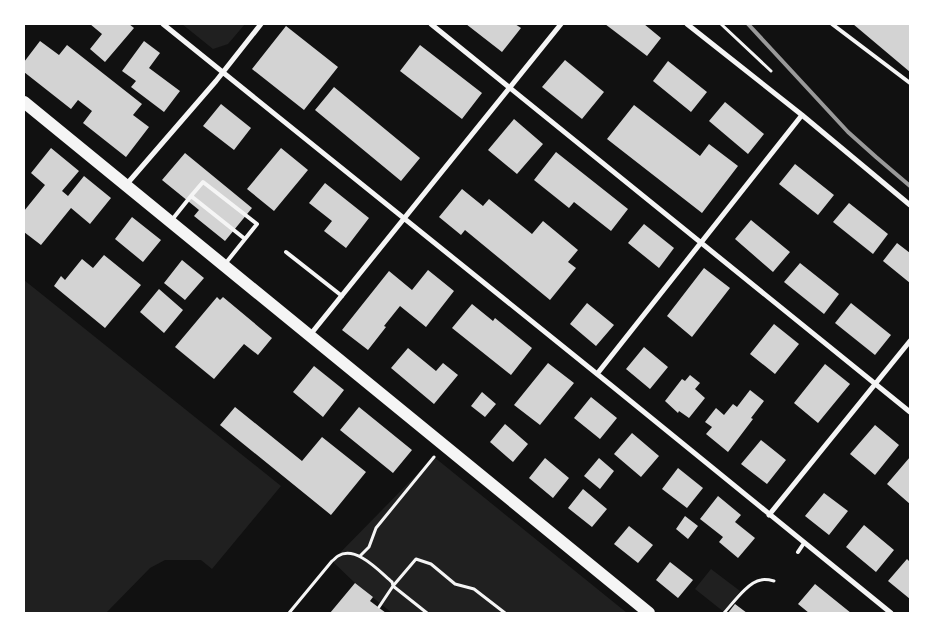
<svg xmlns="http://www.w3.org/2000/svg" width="934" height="637" viewBox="0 0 934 637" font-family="Manrope,sans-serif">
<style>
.green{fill:#202020}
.building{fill:#d3d3d3}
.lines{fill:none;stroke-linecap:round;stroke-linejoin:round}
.path{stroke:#f5f5f5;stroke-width:3}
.service{stroke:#f5f5f5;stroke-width:4}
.minor{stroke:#f5f5f5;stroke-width:5}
.primary{stroke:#f5f5f5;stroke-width:12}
.rail{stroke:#9a9a9a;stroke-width:4}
</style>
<rect width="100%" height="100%" fill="#111"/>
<path class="green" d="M182 24H245L228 44 213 49Z
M24 280 281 486 212 569 201 560H165L150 568 106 613H24Z
M434 457 627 613H392L355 583 332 561Z
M711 569 740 591 724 612 695 589Z"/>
<path class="building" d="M90 24H129L134 28 105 62 90 49 102 34Z
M466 24H515L521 28 502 52Z
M605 24H644L661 38 647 56Z
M853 24H910V72Z
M286 26 338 67 304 110 252 69Z
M40 41 59 55 67 45 142 104 133 115 149 127 126 157 83 123 92 111 78 100 71 109 24 72V62Z
M144 41 160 53 149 68 180 91 164 112 131 87 136 81 122 71Z
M420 45 482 93 462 119 400 71Z
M565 60 604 92 582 119 542 87Z
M668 61 707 92 691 112 653 81Z
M334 87 420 158 401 181 315 110Z
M725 102 764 134 748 154 709 121Z
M221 104 251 128 234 150 203 126Z
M634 105 700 156 709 144 738 166 702 213 607 139Z
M514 119 543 144 517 174 488 150Z
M51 148 79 171 62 191 68 196 84 176 111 198 90 224 71 208 41 245 24 232V211L45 185 31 173Z
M281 148 308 170 274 211 247 189Z
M556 152 628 209 611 231 574 202 569 208 534 180Z
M185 153 252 208 225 241 194 216 199 210 162 180Z
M795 164 834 195 818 215 779 184Z
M325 183 369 218 346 248 324 231 332 221 309 203Z
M462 189 483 206 489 199 532 234 543 221 578 250 568 262 576 268 550 300 465 230 461 235 439 217Z
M849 203 888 234 873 254 833 222Z
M132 217 161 240 143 262 115 239Z
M751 220 790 252 773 272 735 239Z
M644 224 674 248 659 268 628 243Z
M897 243 910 253V283L883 261Z
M104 255 141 285 105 328 54 286 61 276 65 280 82 259 93 268Z
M182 260 204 278 185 300 164 283Z
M800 263 839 294 824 314 784 282Z
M704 268 730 288 692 337 667 316Z
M428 270 454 291 426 327 400 306 384 326 386 327 368 350 342 330 389 271 412 290Z
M159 289 183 310 164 333 140 312Z
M217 297 220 300 223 297 272 338 258 355 244 344 214 379 175 347Z
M587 303 614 325 596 346 570 324Z
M851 303 891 335 875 355 835 323Z
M472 304 493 321 495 318 532 348 511 375 452 328Z
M774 324 799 344 775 374 750 354Z
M644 347 668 367 650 389 626 369Z
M408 348 436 371 443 363 458 375 434 404 391 368Z
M548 363 574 383 540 425 514 405Z
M825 364 850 384 818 423 794 403Z
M314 366 344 390 323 417 293 392Z
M690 375 700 383 695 389 705 398 689 418 679 411 678 413 665 401 682 379 685 381Z
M750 390 764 401 751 418 753 419 728 452 706 434 712 427 705 422 716 408 724 415 733 404 737 407Z
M482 392 496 404 485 417 471 406Z
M591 397 617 418 600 439 574 418Z
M235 407 302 461 322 437 366 472 331 515 220 425Z
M359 407 412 450 393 473 340 430Z
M505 424 528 444 513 462 490 442Z
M875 425 899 445 875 475 850 454Z
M632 433 659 456 641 477 614 454Z
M761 440 786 460 767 484 741 464Z
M910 457V504L887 484Z
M545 458 569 478 553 498 529 478Z
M599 458 614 471 600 489 584 476Z
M678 468 703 488 687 508 662 489Z
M583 489 607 509 592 527 568 508Z
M824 493 848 511 829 535 805 516Z
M718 496 741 515 735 522 755 538 738 558 719 542 723 537 700 519Z
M685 516 698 526 688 539 676 529Z
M864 525 894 550 876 572 846 547Z
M629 526 653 545 638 563 614 544Z
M907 559 910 562V599L888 581Z
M670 562 693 580 678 598 656 580Z
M355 583 373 597 370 601 386 613H330Z
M815 584 851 613H809L798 604Z
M735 604 747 613H728Z"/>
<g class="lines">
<path class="path" d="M721 24 771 71
M360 556 369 547 376 528 434 457
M379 607 393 586 427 613
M289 613 332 561C334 560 336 557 338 556 356 545 379 571 392 582L393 586 416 559 431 564 455 584 474 589 505 613
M724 613C733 603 748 582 761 580 765 579 770 580 774 581"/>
<path class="service" d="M832 24 910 83
M191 196 203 182 257 224 245 239
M171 221 191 196 245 239 225 264
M286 252 342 296
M798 552 804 543"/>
<path class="minor" d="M163 24 612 386 891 613
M431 24 910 412
M687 24 802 115 910 205
M126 185 216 81 261 24
M310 335 561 24
M597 374 802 115
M769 515 910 341"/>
<path class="primary" d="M24 102 649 613"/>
<path class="rail" d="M748 24 848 132 876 157 910 186"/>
</g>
<rect width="934" height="637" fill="none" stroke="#ffffff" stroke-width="50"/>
</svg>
